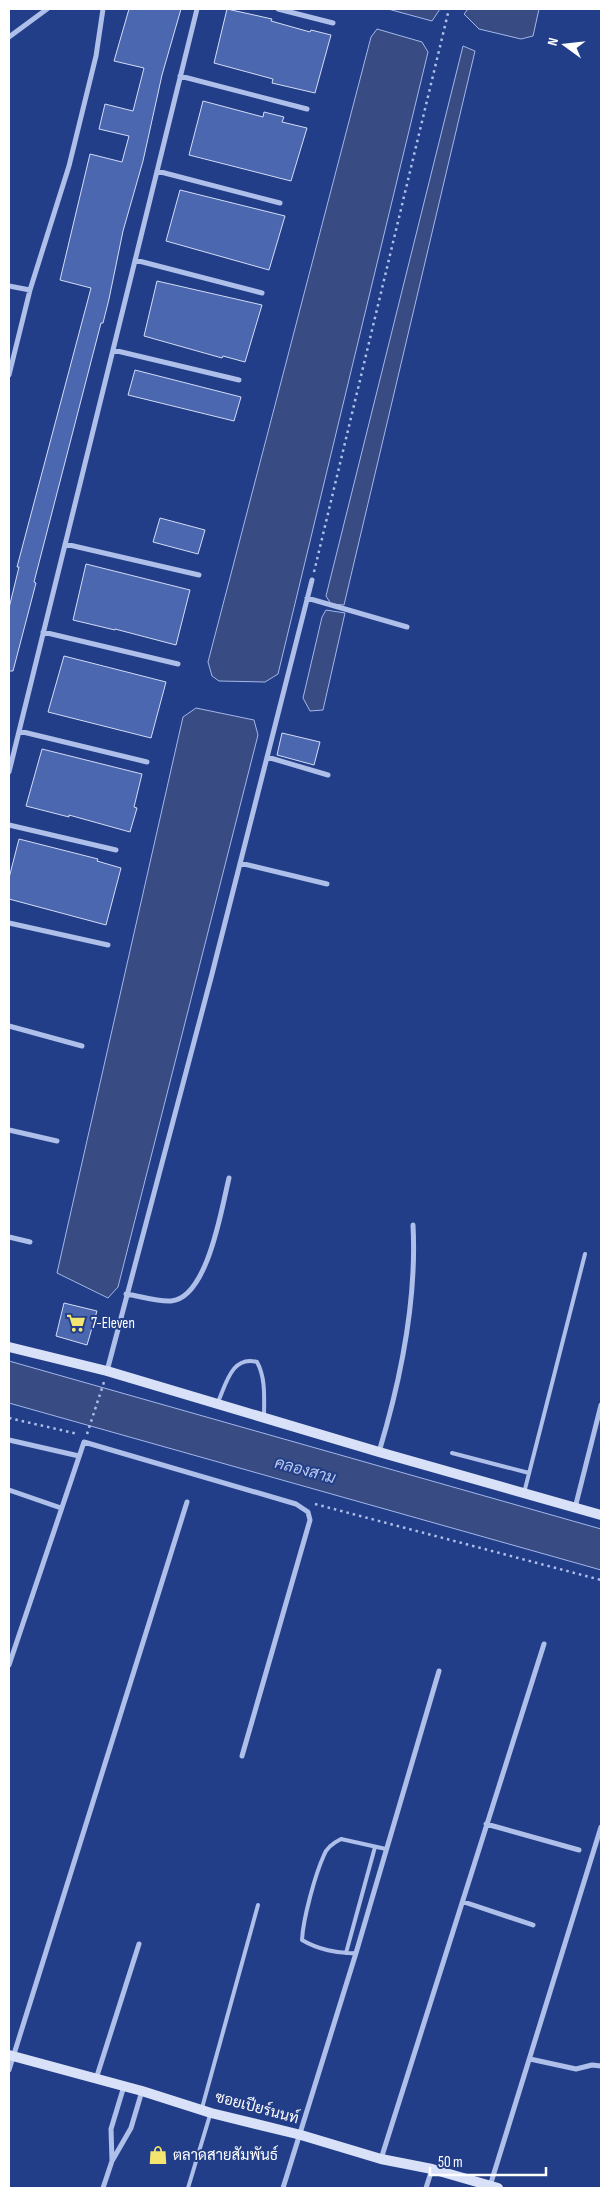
<svg xmlns="http://www.w3.org/2000/svg" width="610" height="2197" viewBox="0 0 610 2197" font-family="'Sofia Sans Condensed',Sarabun,sans-serif">
<style>
.water{fill:#384c83;stroke:#a3b7ea}
.building{fill:#4b67af;stroke:#d3ddf7}
.lines{fill:none;stroke-linecap:round;stroke-linejoin:round}
.path{stroke:#aebfe9;stroke-width:2.5;stroke-dasharray:2.5 4;stroke-linecap:butt}
.lane{stroke:#aebfe9;stroke-width:4}
.street{stroke:#aebfe9;stroke-width:5}
.secondary{stroke:#d9e1f8;stroke-width:10}
.labels{text-anchor:middle;dominant-baseline:central;stroke-width:4;stroke-linejoin:round;paint-order:stroke}
.poi-label{font-size:15px;fill:#fff;stroke:#233e88;text-anchor:start}
.street-label{font-size:15px;fill:#fff;stroke:#233e88}
.water-label{font-size:16px;font-style:italic;fill:#bacaf1;stroke:#233e88}
</style>
<rect width="100%" height="100%" fill="#233e88"/>
<path class="water" d="M388 9H440L432 21Z
M468 9H539L533 36 521 39 479 29 464 14Z
M377 29 422 42 428 52 278 674 265 682 219 681 212 676 208 662 371 37Z
M463 46 475 51 344 605 331 604 326 596Z
M326 610 345 613 323 710 310 711 303 698 322 617Z
M196 708 254 720 258 735 118 1287 108 1298 57 1273 183 717Z
M9 1361 601 1529V1570L9 1403Z"/>
<path class="building" d="M129 9H181L162 75 143 161 123 231 109 299 103 323H101L34 582 36 583 13 671H9V608L19 567H17L91 288 60 280 90 154 122 162 129 136 99 129 105 104 133 111 144 68 114 61Z
M227 9 272 19 271 21 310 32 311 30 331 35 315 93 272 83 273 79 214 63Z
M203 101 263 117 264 112 284 117 282 122 307 128 291 181 189 155Z
M180 190 285 216 269 270 166 241Z
M157 281 262 305 245 362 223 356 222 358 144 336Z
M135 370 241 397 234 421 128 395Z
M160 518 205 530 198 554 153 542Z
M86 564 190 590 176 645 115 629V630L73 620Z
M64 656 166 682 151 738 48 712Z
M282 733 320 742 314 765 277 755Z
M42 749 142 774 134 807 137 808 130 832 69 815V817L26 806Z
M19 839 98 859 97 861 121 868 106 925 9 899V878Z
M64 1303 97 1311 87 1345 56 1336Z"/>
<g class="lines">
<path class="path" d="M314 572 449 9
M9 1418 78 1434
M87 1434 104 1382
M315 1504 601 1580"/>
<path class="lane" d="M218 1402C226 1384 232 1355 257 1362 266 1378 264 1399 264 1417
M452 1453 529 1473
M524 1493 585 1254
M346 1953 375 1847
M356 1953C338 1954 317 1949 302 1940 303 1919 315 1875 324 1855 327 1847 333 1843 341 1839L386 1849
M202 2108 258 1905
M188 2188 210 2115"/>
<path class="street" d="M278 9 333 23
M9 37 47 9
M180 76 307 109
M157 171 280 203
M135 260 262 293
M9 286 30 290
M113 350 239 380
M9 375 30 290 69 166 96 56 103 9
M65 544 199 575
M307 598 407 627
M43 632 178 664
M19 731 147 762
M267 757 328 775
M9 772 197 9
M9 825 116 850
M240 863 327 884
M9 923 108 945
M9 1026 82 1046
M9 1130 57 1141
M9 1237 30 1242
M126 1294C140 1296 157 1302 171 1301 208 1298 222 1206 229 1178
M107 1371 212 974 312 580
M9 1440 79 1456
M379 1452C401 1379 417 1301 413 1225
M9 1490 61 1508
M575 1508 601 1405
M9 1665 84 1442 296 1504 308 1512 310 1520 242 1756
M486 1824 579 1850
M464 1902 533 1925
M530 2059 576 2069 592 2065 601 2066
M9 2070 187 1502
M96 2079 139 1944
M381 2159 544 1644
M112 2161 111 2129 124 2086
M490 2186 601 1827
M103 2188 112 2161 131 2128 142 2091
M283 2188 356 1953 439 1671
M426 2188 432 2169"/>
<path class="secondary" d="M9 1347 107 1371 379 1452 601 1515
M9 2055 142 2091 211 2113 301 2135 381 2159 432 2169 498 2188"/>
</g>
<defs>
<g id="supermarket-bare" transform="scale(1.5)"><path d="M-6-5.5h2.5l.6 2H6L4.5 2H-2.5L-4.4-4H-6ZM-1.5 3.2a1.3 1.3 0 1 0 .1 0ZM3 3.2a1.3 1.3 0 1 0 .1 0Z" fill="#f4e571" stroke="#233e88" stroke-width="2.5" paint-order="stroke"/></g>
<g id="shop-bare" transform="scale(1.5)"><path d="M-5-2.5h2.3a2.7 3.5 0 0 1 5.4 0H5L5.5 6h-11ZM-1.5-2.5h3a1.5 2.3 0 0 0-3 0Z" fill="#f4e571" stroke="#233e88" stroke-width="2.5" paint-order="stroke"/></g>
</defs>
<g fill-rule="evenodd">
<use href="#supermarket-bare" x="76" y="1323"/>
<use href="#shop-bare" x="158" y="2155"/>
</g>
<g class="labels">
<g class="poi-label">
<text x="91" y="1323">7-Eleven</text>
<text x="173" y="2155">ตลาดสายสัมพันธ์</text>
</g>
<g class="street-label">
<text transform="translate(257 2108) rotate(15)">ซอยเปียร์นนท์</text>
</g>
<g class="water-label">
<text transform="translate(305 1471) rotate(15)">คลองสาม</text>
</g>
</g>
<rect width="610" height="2197" fill="none" stroke="#ffffff" stroke-width="20"/>
<g transform="translate(565 45) rotate(285)" stroke="#233e88" stroke-width="4" paint-order="stroke">
<path d="M0-4L9 19L0 12L-9 19Z" fill="#ffffff"/>
<text y="-8" font-size="14" font-weight="bold" text-anchor="middle" fill="#ffffff">N</text>
</g>
<path d="M430 2167v8h116v-8" fill="none" stroke="#ffffff" stroke-width="2.5"/>
<text x="438" y="2167" font-size="15" fill="#ffffff" stroke="#233e88" stroke-width="4" paint-order="stroke">50 m</text>
</svg>
